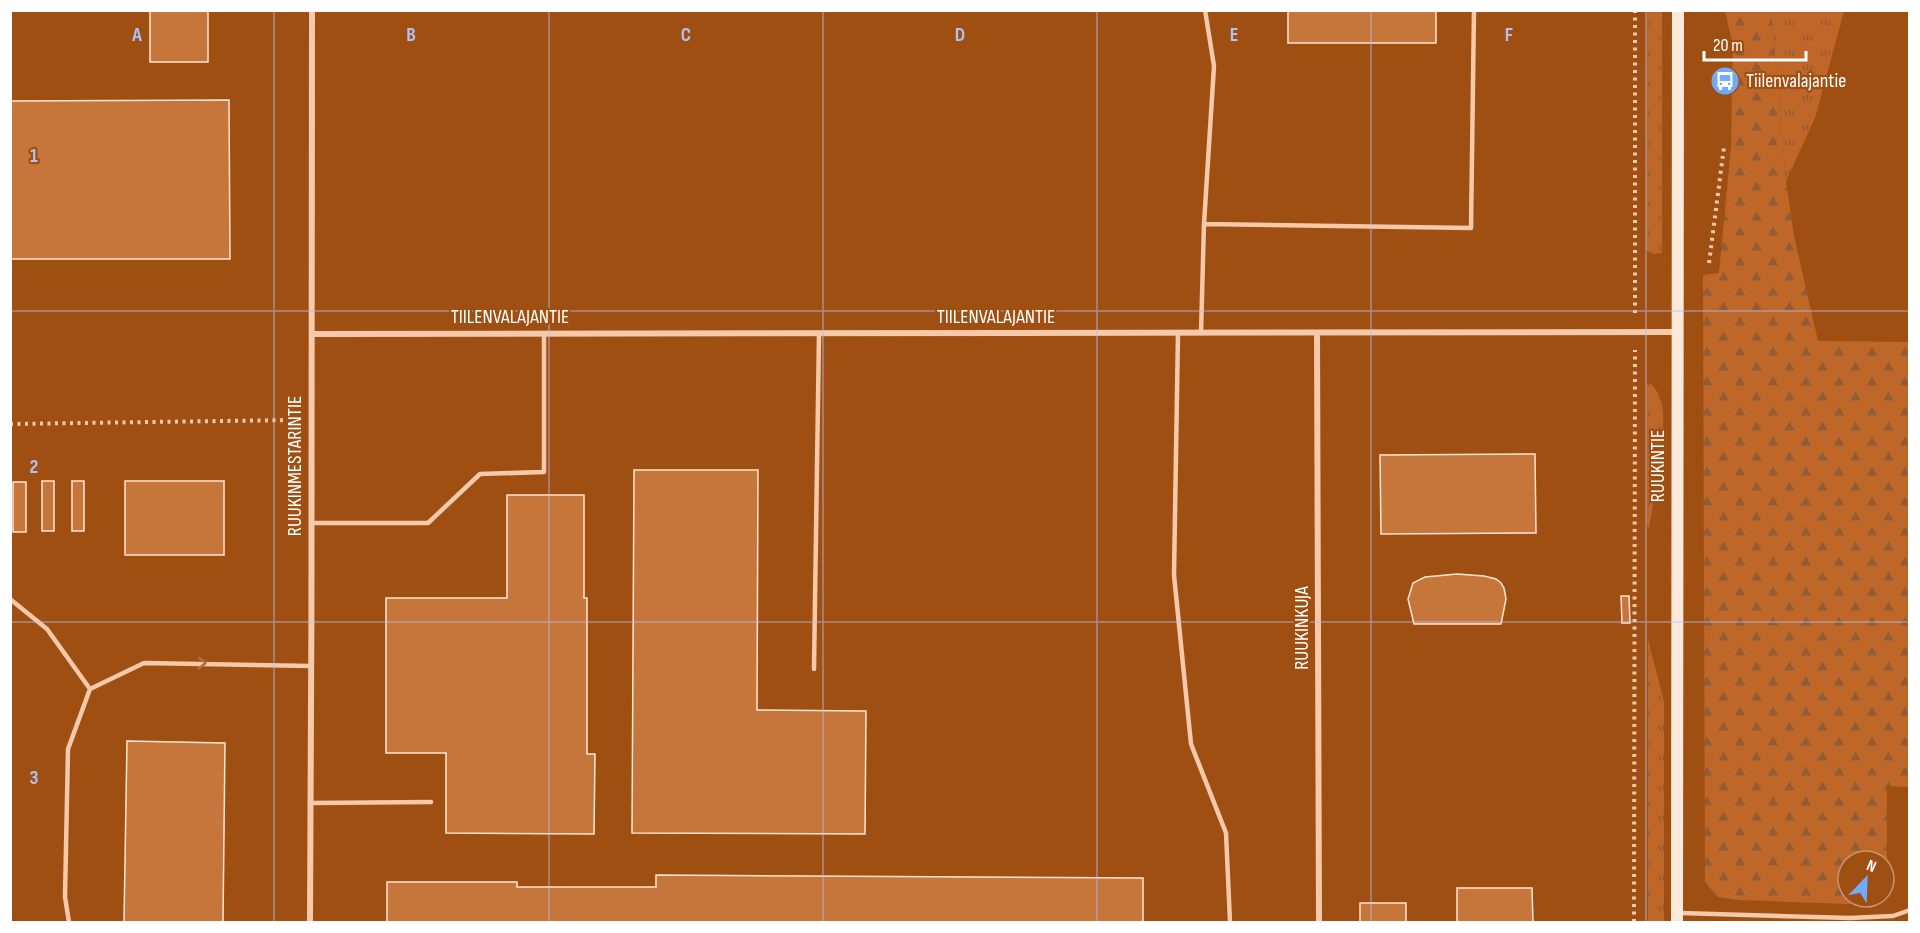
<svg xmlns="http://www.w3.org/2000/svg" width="1920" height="933" viewBox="0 0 1920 933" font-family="'Sofia Sans Condensed',sans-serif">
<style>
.grass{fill:url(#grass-tufts)}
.forest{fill:url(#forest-firs);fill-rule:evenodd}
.building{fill:#c7763b;stroke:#fee5d3;stroke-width:1.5}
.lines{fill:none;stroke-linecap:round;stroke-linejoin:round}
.path{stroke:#f5c9aa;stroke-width:4;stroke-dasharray:3 4.5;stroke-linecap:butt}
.lane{stroke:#f5c9aa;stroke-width:4.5}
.street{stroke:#f5c9aa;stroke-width:6}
.secondary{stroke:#fde9da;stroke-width:12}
.oneway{stroke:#b56e38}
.grid{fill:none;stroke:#b0c1f1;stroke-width:1.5;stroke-opacity:0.55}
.labels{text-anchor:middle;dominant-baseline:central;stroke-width:4.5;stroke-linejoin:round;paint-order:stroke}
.poi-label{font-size:20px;fill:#fff;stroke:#a04f12;text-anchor:start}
.street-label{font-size:20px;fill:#fff;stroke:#a04f12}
.grid-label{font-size:20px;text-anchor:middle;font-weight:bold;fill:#b0c1f1;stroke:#a04f12;stroke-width:4.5;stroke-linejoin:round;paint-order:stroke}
</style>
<defs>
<pattern id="grass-tufts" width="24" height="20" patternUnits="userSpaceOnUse" patternTransform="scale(1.5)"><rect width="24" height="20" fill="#bf6728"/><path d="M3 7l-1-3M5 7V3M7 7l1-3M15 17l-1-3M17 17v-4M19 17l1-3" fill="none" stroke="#915c36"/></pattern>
<pattern id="forest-firs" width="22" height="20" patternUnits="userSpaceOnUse" patternTransform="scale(1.5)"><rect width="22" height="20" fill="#bf6728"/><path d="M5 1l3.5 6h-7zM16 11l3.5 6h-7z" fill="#915c36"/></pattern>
</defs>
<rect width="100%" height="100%" fill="#a04f12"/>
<path class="grass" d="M1647 11H1662V253L1654 254 1646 250Z
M1771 11H1844L1815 118 1786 181Z
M1647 384H1651C1656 389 1659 394 1661 400 1669 428 1654 497 1649 528L1647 525Z
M1648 640 1664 701V922H1648Z"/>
<path class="forest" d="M1725 11H1771L1786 181 1794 236 1818 341 1909 342V787L1887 786V895L1876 905 1738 900 1718 897 1705 882 1703 275 1719 273 1731 147 1733 46ZM1848 861H1884V897H1848Z"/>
<path class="building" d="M150 10H208V62H150Z
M1288 10H1436V43H1288Z
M229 100 230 259H10V101Z
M1535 454 1536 533 1381 534 1380 455Z
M634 470H758L757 710 866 711 865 834 632 833Z
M42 481H54V531H42Z
M72 481H84V531H72Z
M125 481H224V555H125Z
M13 482H26V532H13Z
M507 495H584V598H587V754H595L594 834 446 833V753H386V598H507Z
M1457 574 1484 576 1496 579 1501 583 1504 588 1506 599 1501 624H1414L1408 599 1413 583 1425 577Z
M1621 596H1629L1630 623H1622Z
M127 741 225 743 223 922H124Z
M656 875 1143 878V922H387V882H517V887H656Z
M1457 888H1532L1533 922H1457Z
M1360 903H1406V922H1360Z"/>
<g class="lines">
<path class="path" d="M1635 10V313
M1709 263 1724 147
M10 424 292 420
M1634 922 1635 350"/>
<path class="lane" d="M1204 224 1471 228 1474 10
M1178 333 1174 575 1191 744 1226 833 1230 922
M1201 333 1204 224 1214 66 1205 10
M311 523H428L480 474 544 472V334
M10 599 47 629 90 689
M814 669 819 333
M310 803 431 802
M1680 913 1850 918 1893 916 1910 910
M69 922 65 897 68 749 90 689 144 663 311 666"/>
<path class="street" d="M1317 333 1319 922
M314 334 1678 332
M310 922C311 618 314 315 312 10"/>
<path class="secondary" d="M1677 922 1678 10"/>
</g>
<defs><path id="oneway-chevron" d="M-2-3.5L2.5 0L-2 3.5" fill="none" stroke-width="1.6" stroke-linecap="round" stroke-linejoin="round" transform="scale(1.5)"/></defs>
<use class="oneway" href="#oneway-chevron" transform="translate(202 663)"/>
<path class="grid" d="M274 10V922M549 10V922M823 10V922M1097 10V922M1371 10V922M1646 10V922M10 311H1910M10 622H1910"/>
<defs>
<g id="bus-disc" transform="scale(1.5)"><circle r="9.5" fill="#6eabff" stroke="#a04f12"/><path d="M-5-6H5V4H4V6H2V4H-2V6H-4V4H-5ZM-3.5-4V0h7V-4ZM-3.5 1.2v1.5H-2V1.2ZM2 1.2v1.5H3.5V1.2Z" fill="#fff"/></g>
</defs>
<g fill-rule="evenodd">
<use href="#bus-disc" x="1725" y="81"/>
</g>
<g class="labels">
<g class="poi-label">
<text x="1746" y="81">Tiilenvalajantie</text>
</g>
<g class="street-label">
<text x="510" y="317">TIILENVALAJANTIE</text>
<text x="996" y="317">TIILENVALAJANTIE</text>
<text transform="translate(295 466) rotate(-90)">RUUKINMESTARINTIE</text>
<text transform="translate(1658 466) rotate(-90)">RUUKINTIE</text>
<text transform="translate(1302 628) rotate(-90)">RUUKINKUJA</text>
</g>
</g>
<g class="grid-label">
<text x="137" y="41">A</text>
<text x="411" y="41">B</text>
<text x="686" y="41">C</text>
<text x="960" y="41">D</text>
<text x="1234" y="41">E</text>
<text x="1509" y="41">F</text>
<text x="34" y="162">1</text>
<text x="34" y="473">2</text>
<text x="34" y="784">3</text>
</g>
<rect width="1920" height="933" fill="none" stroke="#ffffff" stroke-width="24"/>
<g transform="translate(1866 879) rotate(23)"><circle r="28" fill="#a04f12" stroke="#c69571" stroke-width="1.5"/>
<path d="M0-4.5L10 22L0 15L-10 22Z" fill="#6eabff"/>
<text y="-9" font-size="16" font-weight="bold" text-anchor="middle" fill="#ffffff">N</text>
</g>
<path d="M1704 51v9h102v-9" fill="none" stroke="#ffffff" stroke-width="3"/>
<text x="1713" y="51" font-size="18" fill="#ffffff" stroke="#a04f12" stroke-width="4.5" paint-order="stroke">20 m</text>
</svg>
